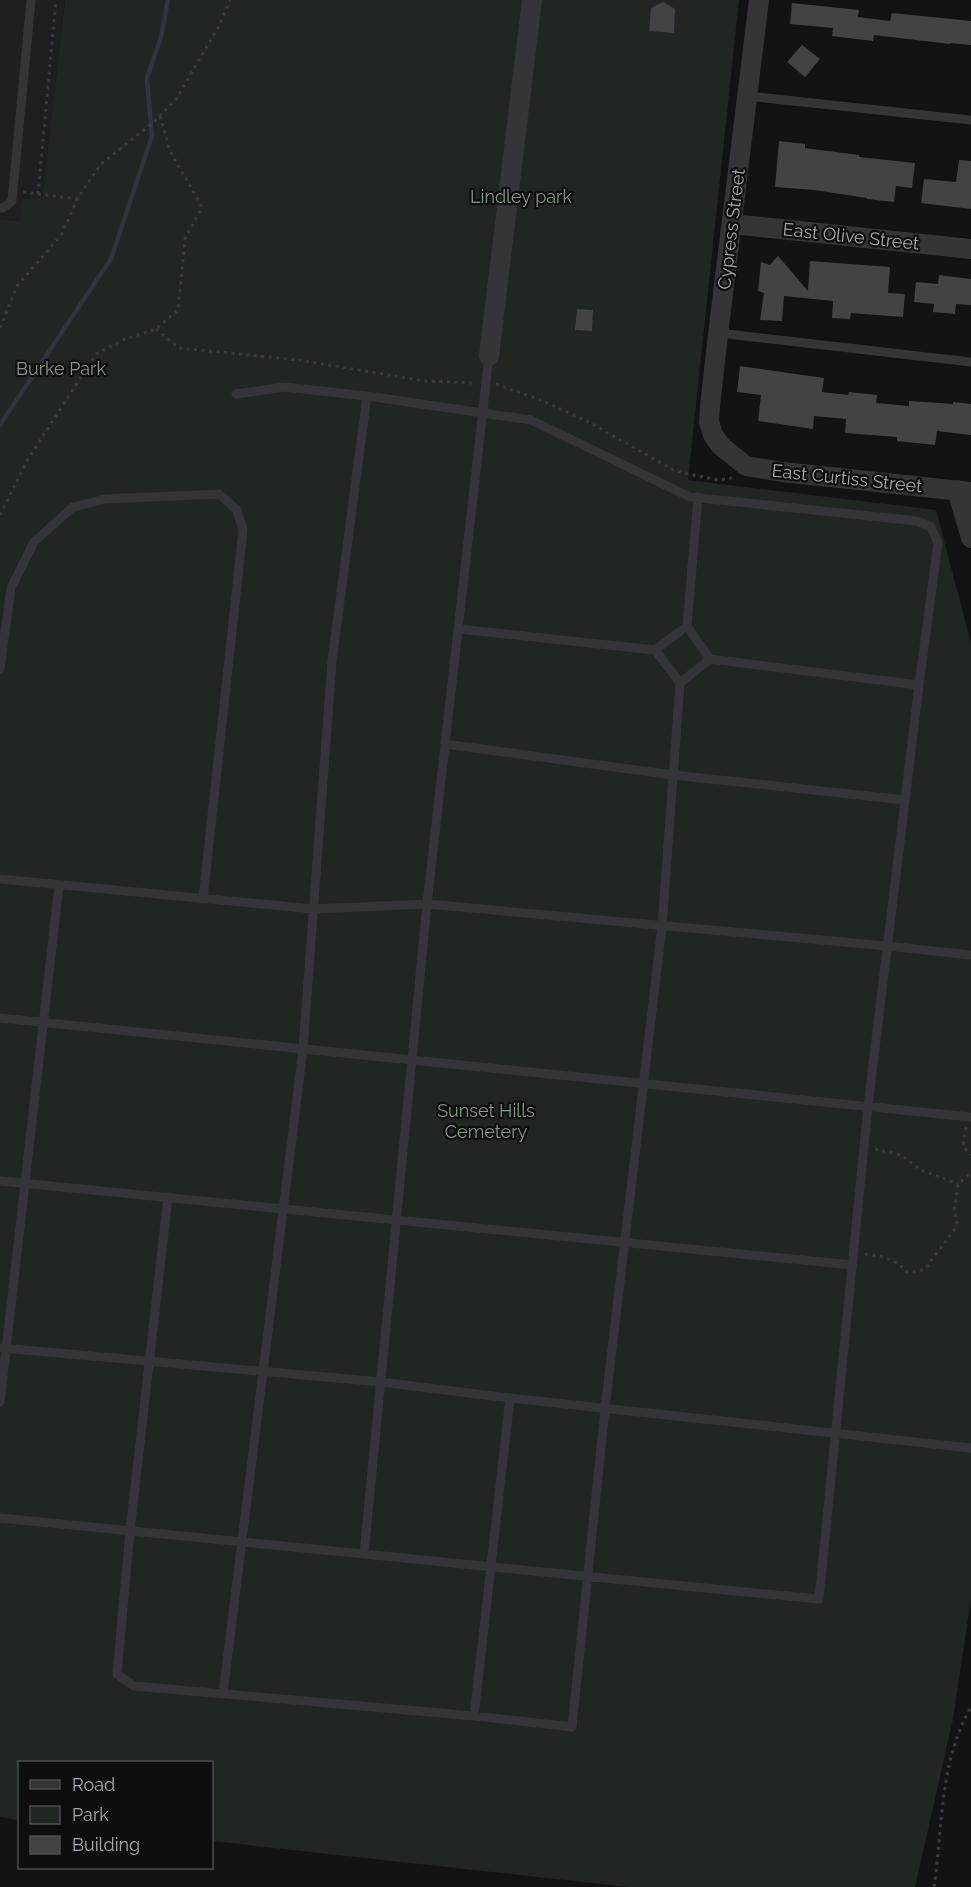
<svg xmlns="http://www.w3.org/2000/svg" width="971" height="1887" viewBox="0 0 971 1887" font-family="Raleway,sans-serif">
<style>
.built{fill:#1f1f21}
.green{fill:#202621}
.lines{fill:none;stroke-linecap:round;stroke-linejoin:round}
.stream{stroke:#2e353c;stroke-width:4.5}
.building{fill:#424347}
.path{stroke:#3b3c40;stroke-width:3;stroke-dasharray:3 4.5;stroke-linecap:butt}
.service{stroke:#353539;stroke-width:9}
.minor{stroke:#353539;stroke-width:20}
.labels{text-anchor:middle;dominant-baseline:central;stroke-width:4.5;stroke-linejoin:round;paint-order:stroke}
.park-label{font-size:18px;fill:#809c83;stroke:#0e0e10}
.street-label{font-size:18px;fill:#a7aab3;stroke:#0e0e10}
</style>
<rect width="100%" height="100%" fill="#131315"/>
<path class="built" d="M0 0H65L42 199 20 221 0 219Z"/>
<path class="green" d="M65 0H739L688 480 936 510 971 643V1599L953 1719 915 1887H628L212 1841V1762H20L19 1820 0 1817V219L20 221 22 199 42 198Z"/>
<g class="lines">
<path class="stream" d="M0 425 111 259 152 136 147 78 161 37 168 0"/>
</g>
<path class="building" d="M663 2 675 9 674 33 649 31 651 8Z
M792 3 859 10 858 17 890 21 892 13 971 21V45L950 43V44L874 35 873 41 832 36 833 28 790 24Z
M802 45 820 59 805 77 787 62Z
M779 141 805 144V148L859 155V157L915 163 912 188 896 186 894 202 867 199V198L814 190 775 187Z
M959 160 971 161V209L921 203 924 179 956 182Z
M778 256 808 291 810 261 890 267 888 293 905 294 903 317 851 313 850 319 832 318 833 301 784 296 782 321 760 320 764 293 758 291 761 262 770 265Z
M939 275 971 279V305L956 304 955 314 933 312 934 304 914 302 916 282 938 284Z
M577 309 593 310 592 331 575 330Z
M740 366 824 378 822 392 848 395 849 392 877 395 876 403 909 406V401L953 404V402L971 404V435L937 431 935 445 897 441V437L845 433 846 419 814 416 813 429 758 421 761 395 737 392Z"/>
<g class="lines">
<path class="path" d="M23 192 78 199
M38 194 56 0
M0 328 17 286 61 235 79 196 100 165 155 121 176 99 219 26 230 0
M156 329 179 348 299 360 424 381 475 383
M496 384 538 399 587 421 675 471 718 480 732 478
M0 515 28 459 96 354 123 340 156 329 178 310 185 239 202 207 170 151 160 116
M966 1127 963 1146 971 1155
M875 1149 901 1155 921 1170 958 1184
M865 1254C881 1256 896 1259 907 1272H914L925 1269 954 1230 957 1222 954 1212 958 1184 971 1173
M934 1887C943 1826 939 1763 971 1707"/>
<path class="service" d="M747 96 971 120
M0 208H3L12 201 31 0
M718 333 971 362
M489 356 427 904 887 946 971 955
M236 394 285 387 367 396 531 420 690 497 917 521 931 527 938 543 919 685
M687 626 698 497
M458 629 655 650
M0 669 11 588 34 542 73 507 105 499 219 494 237 510 243 530 203 899
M680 683 655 650 687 626 710 659
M445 744 673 775 905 800
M0 879 314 909 427 904 364 1554 0 1518
M0 1018 971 1117
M0 1181 853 1265
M168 1197 130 1531 117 1674 134 1686 474 1716
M2 1348 381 1382 510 1398
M0 1402 59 885
M364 1554C516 1570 667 1584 819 1599L868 1106 919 685 710 659 680 683 662 926 605 1409 572 1727 474 1716 510 1398C664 1415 817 1431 971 1448
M223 1694 303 1049 332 661 367 396"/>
<path class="minor" d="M759 0 719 326 710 406 709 422 713 435 721 446 746 466 783 472 971 492
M732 224 971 249
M489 356 532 0
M957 490 971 538"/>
</g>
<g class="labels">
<g class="park-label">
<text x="521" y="196">Lindley park</text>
<text x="61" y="368">Burke Park</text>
<text x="486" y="1110">Sunset Hills<tspan x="486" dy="21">Cemetery</tspan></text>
</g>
<g class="street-label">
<text transform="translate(731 229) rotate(-83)">Cypress Street</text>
<text transform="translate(851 236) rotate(6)">East Olive Street</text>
<text transform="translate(847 478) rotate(6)">East Curtiss Street</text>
</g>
</g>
<rect x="18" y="1761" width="195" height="108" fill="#0e0e10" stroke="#4b4c51" stroke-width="1.5"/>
<rect x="30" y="1780" width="30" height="9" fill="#353539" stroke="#4b4c51" stroke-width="1.5"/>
<text x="72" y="1791" font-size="18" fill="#a7aab3">Road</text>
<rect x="30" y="1806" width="30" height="18" fill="#202621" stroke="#4b4c51" stroke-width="1.5"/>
<text x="72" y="1821" font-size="18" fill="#a7aab3">Park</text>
<rect x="30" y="1836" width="30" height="18" fill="#424347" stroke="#4b4c51" stroke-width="1.5"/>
<text x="72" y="1851" font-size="18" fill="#a7aab3">Building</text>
</svg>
